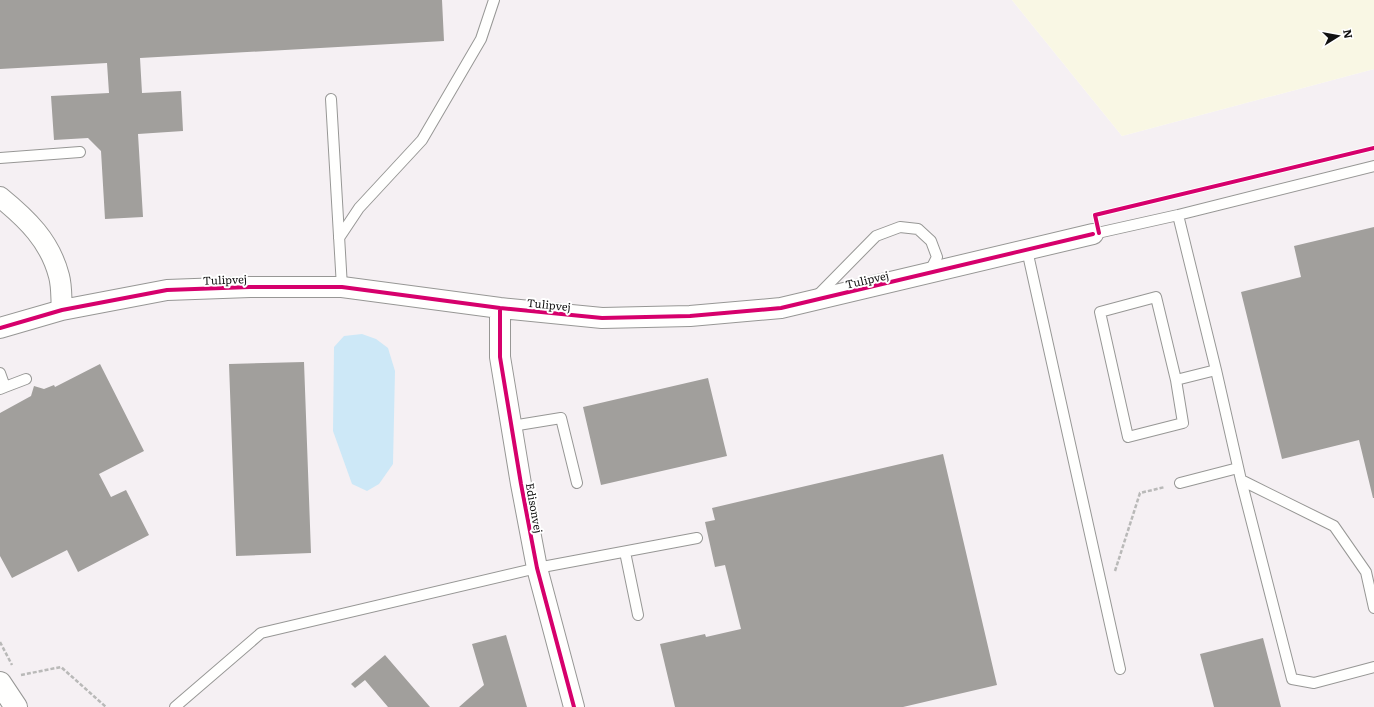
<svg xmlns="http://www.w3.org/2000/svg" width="1374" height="707" viewBox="0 0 1374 707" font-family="Literata,serif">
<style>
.industrial{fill:#f5f0f3}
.farmland{fill:#f9f7e4}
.water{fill:#cde8f7}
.building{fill:#a19f9c}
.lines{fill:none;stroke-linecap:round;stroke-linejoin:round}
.service-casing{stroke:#979795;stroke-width:12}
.minor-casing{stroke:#979795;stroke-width:22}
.tertiary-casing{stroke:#979795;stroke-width:24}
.path{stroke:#b9b9b8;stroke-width:2.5;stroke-dasharray:4 2;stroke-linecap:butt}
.service{stroke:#fffffe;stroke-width:10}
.minor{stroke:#fffffe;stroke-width:20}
.tertiary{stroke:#fffffe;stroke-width:22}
.cycleway-casing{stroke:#fff;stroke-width:6}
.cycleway{stroke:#d6006c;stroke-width:4}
.labels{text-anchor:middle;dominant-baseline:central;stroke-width:4;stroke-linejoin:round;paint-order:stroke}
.street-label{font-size:11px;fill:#111;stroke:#fff}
</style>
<rect width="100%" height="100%" fill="#fdfcf7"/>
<path class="industrial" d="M0 0H1012L1122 136 1374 69V707H0Z"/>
<path class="farmland" d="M1012 0H1374V69L1122 136Z"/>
<path class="water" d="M362 334 376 339 388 348 395 371 393 464 379 484 367 491 352 484 333 431 334 347 344 336Z"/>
<path class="building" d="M0 0H442L444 41 140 58 142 93 181 91 183 131 138 134 143 217 105 219 101 151 88 138 54 140 51 96 109 93 107 63 0 69Z
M1374 227V498H1373L1359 440 1282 459 1241 292 1301 277 1294 246Z
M304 362 311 553 236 556 229 364Z
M100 364 144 451 99 474 111 497 126 490 149 535 78 572 67 550 12 578 0 556V413L31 396 34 386 44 389 54 385 55 387Z
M708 378 727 456 601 485 583 407Z
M943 454 997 685 903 707H675L660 644 705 634 706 637 741 629 725 565 715 567 705 522 715 520 712 508Z
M506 635 527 707H459L484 685 472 644Z
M1263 638 1281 707H1214L1200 654Z
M385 655 430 707H388L365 680 355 688 351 684Z"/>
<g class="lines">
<g class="service-casing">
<path id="service" d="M331 99 342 287
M0 158 80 152
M1178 215 1216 370 1241 480 1292 679 1314 683 1374 667
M1093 234 1178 215 1374 166
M339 238 359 208 422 140 481 39 494 0
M1027 250 1120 669
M816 297 876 236 900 227 918 229 931 241 937 257 929 273
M0 373 5 387 0 389
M1176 380 1183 423 1128 437 1100 312 1156 297 1176 380 1216 370
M5 387 26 379
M512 426 561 418 577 483
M1241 480 1334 526 1366 572 1374 608
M1180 483 1238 468
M625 552 638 615
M175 707 261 633 537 568 697 538"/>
</g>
<g class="minor-casing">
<path id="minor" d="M0 197C27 219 50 241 59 276 62 287 61 299 62 310
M500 308V357L521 484 537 568 574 707
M0 328 62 310 167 290 250 287H342L500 308 602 318 690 316 781 308 1093 234"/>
</g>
<g class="tertiary-casing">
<path id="tertiary" d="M0 683 16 707"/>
</g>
<path class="path" d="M1115 571 1140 493 1165 487
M0 642 12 665
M21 675 61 667 106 707"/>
<use href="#service" class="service"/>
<use href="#minor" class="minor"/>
<use href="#tertiary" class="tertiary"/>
<g class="cycleway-casing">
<path id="cycleway" d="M1099 233 1095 215 1374 148
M500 308V357L521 484 537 568 574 707
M0 328 62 310 167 290 250 287H342L500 308 602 318 690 316 781 308 1093 234"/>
</g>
<use href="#cycleway" class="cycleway"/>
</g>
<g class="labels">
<g class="street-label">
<text transform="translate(225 279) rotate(-2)">Tulipvej</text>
<text transform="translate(867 279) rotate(-13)">Tulipvej</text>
<text transform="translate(549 304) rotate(6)">Tulipvej</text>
<text transform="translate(535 508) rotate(80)">Edisonvej</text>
</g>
</g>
<g transform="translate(1338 36) rotate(79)" stroke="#ffffff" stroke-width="3" paint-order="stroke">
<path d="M0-3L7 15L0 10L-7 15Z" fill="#111111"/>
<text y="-6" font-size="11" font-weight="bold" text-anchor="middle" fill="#111111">N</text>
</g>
</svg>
